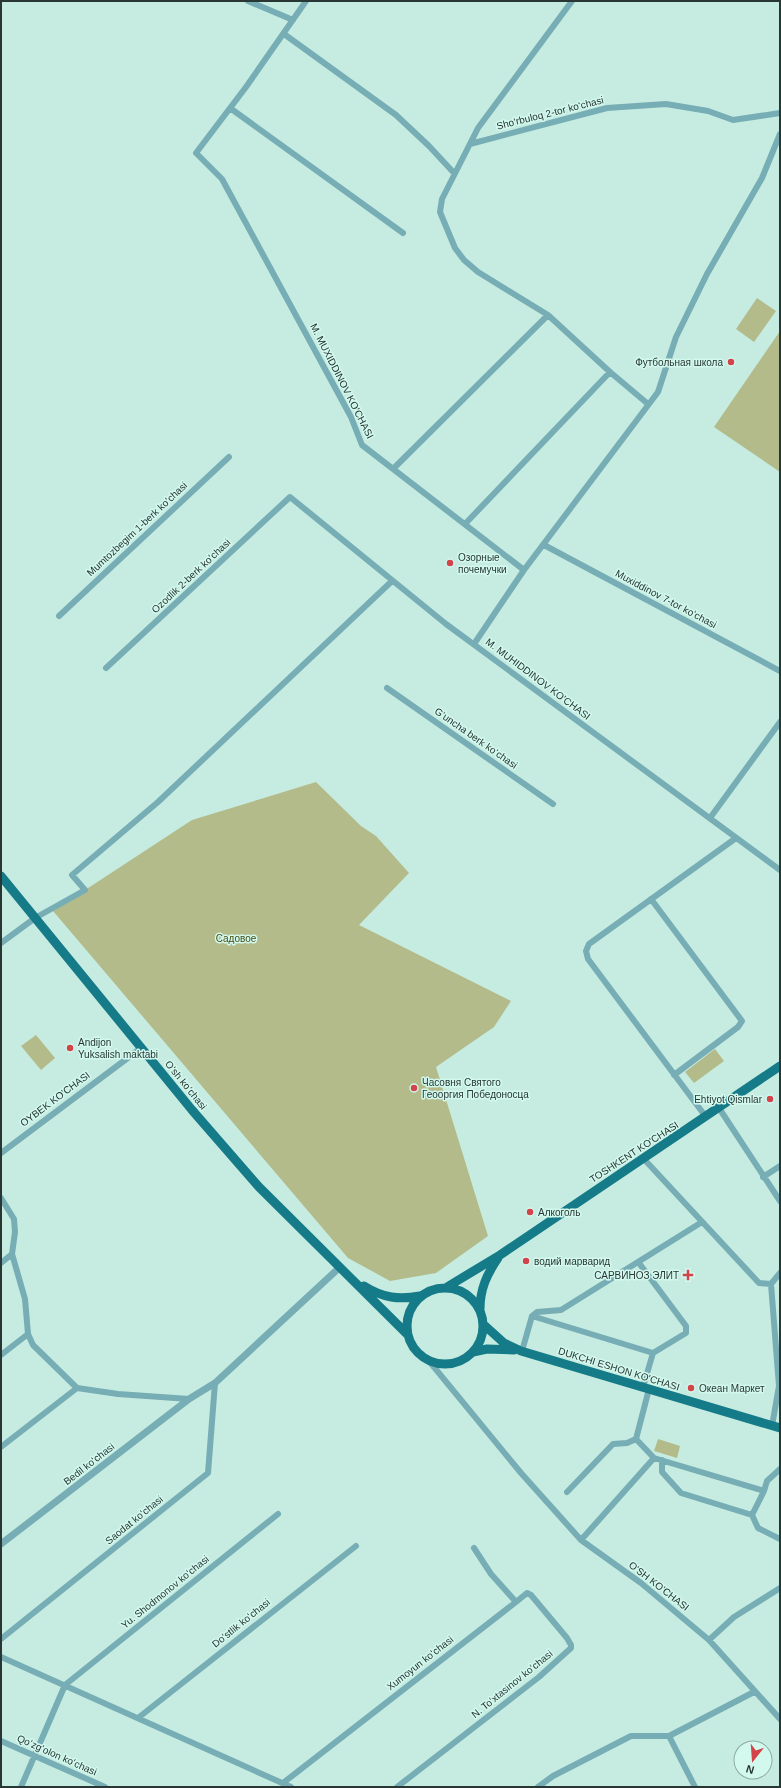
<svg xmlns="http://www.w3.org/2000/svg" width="781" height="1788" viewBox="0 0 781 1788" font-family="Arial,sans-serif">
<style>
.green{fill:#b3bb8b}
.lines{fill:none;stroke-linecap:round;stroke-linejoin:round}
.minor{stroke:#77adb5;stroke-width:6}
.tertiary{stroke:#77adb5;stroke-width:7}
.primary{stroke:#167b88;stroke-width:9}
.poi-dot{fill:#d3434a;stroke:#d3f9ef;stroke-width:1.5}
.labels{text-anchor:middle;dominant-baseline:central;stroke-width:3;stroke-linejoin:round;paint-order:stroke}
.street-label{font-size:10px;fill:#283733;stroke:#d3f9ef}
.poi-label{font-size:10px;fill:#283733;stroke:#d3f9ef;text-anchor:start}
.park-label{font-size:10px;fill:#454b12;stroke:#d3f9ef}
</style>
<rect width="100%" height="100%" fill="#c6ece1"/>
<path class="green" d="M757 298 776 311 754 342 736 329Z
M780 331V472L714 427Z
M316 782 361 826 376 836 409 873 359 925 511 1001 494 1027 436 1067 488 1236 436 1273 390 1281 348 1258 53 911 192 820Z
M36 1035 55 1058 41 1070 21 1046Z
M715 1049 724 1061 694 1083 685 1072Z
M658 1439 680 1446 677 1458 654 1451Z"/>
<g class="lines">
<path class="minor" d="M248 1 293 20
M306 1 246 87 196 153 222 179 351 417 362 445 524 570
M572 1 478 128 442 199 440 212 455 248 464 260 478 272 548 315 610 372 648 404
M284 34 396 115 429 146 454 173
M230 108 403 233
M470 144 607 108 666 104 708 111 733 120 780 113
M393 469 548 315
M465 524 610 372
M544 545 780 671
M59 616 229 457
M474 644 524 570 658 392 676 337 707 274 762 178 780 134
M106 668 290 497 446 624 780 870
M387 688 553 804
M710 818 780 722
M651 899 742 1021 738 1027 674 1075
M1 943 35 918 85 890 72 875 158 802 392 581
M719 1108 780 1201
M706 1117 588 959 586 951 589 944 736 838
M1 1153 141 1048
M643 1158 759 1283 771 1284 780 1273
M763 1177 780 1166
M1 1198 14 1219 15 1232 12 1254 25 1299 28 1334 33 1345 77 1388 118 1394 189 1399
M1 1263 12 1254
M639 1263 686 1326V1333L653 1353 643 1387
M771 1284 779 1386 772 1426
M532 1316 653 1353
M522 1351 532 1316 537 1312 561 1310 702 1222
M1 1355 28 1334
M429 1361 521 1473 581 1540 641 1583 709 1640 780 1719
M649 1389 636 1439 654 1458 764 1491
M1 1447 77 1388
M662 1460V1472L681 1493 752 1515
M780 1469 767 1481 764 1491 752 1515 758 1528 780 1539
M567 1492 613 1444 627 1443 636 1439
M581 1540 654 1458
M1 1639 208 1473 215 1383
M709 1640 734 1617 780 1588
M1 1657 291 1787
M138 1718 356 1546
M669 1736 695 1787
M1 1741 105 1787
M283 1783 516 1602 491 1574 474 1548
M21 1787 65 1685 278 1514
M397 1787 539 1677 571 1648V1645L567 1638 531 1595 527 1593 516 1602
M538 1787 553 1776 631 1736H669L754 1692"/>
<path class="tertiary" d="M1 1544 189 1399 215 1383 340 1267"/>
<path class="primary" d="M1 876 192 1110 259 1187 407 1334
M364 1286C383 1298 399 1300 420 1296
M447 1287 500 1255 780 1066
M407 1326a38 38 0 1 1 76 0a38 38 0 1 1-76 0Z
M480 1309C480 1289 487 1274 498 1258
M483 1324 504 1343 521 1351 780 1428
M473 1352 487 1349 514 1350"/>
</g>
<g class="poi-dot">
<circle cx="731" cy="362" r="4"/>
<circle cx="450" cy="563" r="4"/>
<circle cx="70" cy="1048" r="4"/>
<circle cx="414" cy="1088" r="4"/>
<circle cx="770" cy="1099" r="4"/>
<circle cx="530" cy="1212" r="4"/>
<circle cx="526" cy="1261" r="4"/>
<path d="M686 1269h4v4h4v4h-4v4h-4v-4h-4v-4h4z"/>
<circle cx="691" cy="1388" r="4"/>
</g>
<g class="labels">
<g class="street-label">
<text transform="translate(550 113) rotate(-14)">Shoʻrbuloq 2-tor koʻchasi</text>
<text transform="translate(342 381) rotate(63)">M. MUXIDDINOV KO'CHASI</text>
<text transform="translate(137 529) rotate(-43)">Mumtozbegim 1-berk koʻchasi</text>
<text transform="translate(191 576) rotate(-43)">Ozodlik 2-berk koʻchasi</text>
<text transform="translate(666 599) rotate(28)">Muxiddinov 7-tor koʻchasi</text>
<text transform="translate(538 679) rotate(37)">M. MUHIDDINOV KO'CHASI</text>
<text transform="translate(476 738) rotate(35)">Gʻuncha berk koʻchasi</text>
<text transform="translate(186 1085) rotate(51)">Oʻsh koʻchasi</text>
<text transform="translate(55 1099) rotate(-37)">OYBEK KO'CHASI</text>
<text transform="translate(634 1152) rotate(-33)">TOSHKENT KO'CHASI</text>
<text transform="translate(619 1369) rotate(17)">DUKCHI ESHON KO'CHASI</text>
<text transform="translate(89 1464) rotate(-38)">Bedil koʻchasi</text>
<text transform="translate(134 1520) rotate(-39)">Saodat koʻchasi</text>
<text transform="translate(659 1586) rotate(38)">O'SH KO'CHASI</text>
<text transform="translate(165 1592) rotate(-39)">Yu. Shodmonov koʻchasi</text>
<text transform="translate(241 1623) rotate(-39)">Doʻstlik koʻchasi</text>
<text transform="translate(420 1663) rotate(-38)">Xumoyun koʻchasi</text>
<text transform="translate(512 1684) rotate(-39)">N. Toʻxtasinov koʻchasi</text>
<text transform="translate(57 1755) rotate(24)">Qoʻzgʻolon koʻchasi</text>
</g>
<g class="poi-label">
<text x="723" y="362" text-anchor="end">Футбольная школа</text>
<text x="458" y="557">Озорные<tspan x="458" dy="12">почемучки</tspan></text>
<text x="78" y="1042">Andijon<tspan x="78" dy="12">Yuksalish maktabi</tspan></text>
<text x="422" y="1082">Часовня Святого<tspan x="422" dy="12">Геооргия Победоносца</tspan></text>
<text x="762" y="1099" text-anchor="end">Ehtiyot Qismlar</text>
<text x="538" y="1212">Алкоголь</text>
<text x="534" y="1261">водий марварид</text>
<text x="679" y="1275" text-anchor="end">САРВИНОЗ ЭЛИТ</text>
<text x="699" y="1388">Океан Маркет</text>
</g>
<g class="park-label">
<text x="236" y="938">Садовое</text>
</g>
</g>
<rect width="781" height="1788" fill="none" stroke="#283733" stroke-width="4"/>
<g transform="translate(753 1760) rotate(197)"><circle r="19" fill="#d3f9ef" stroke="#8faba4"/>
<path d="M0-3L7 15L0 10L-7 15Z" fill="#d3434a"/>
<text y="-6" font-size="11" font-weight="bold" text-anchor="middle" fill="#283733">N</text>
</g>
</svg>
